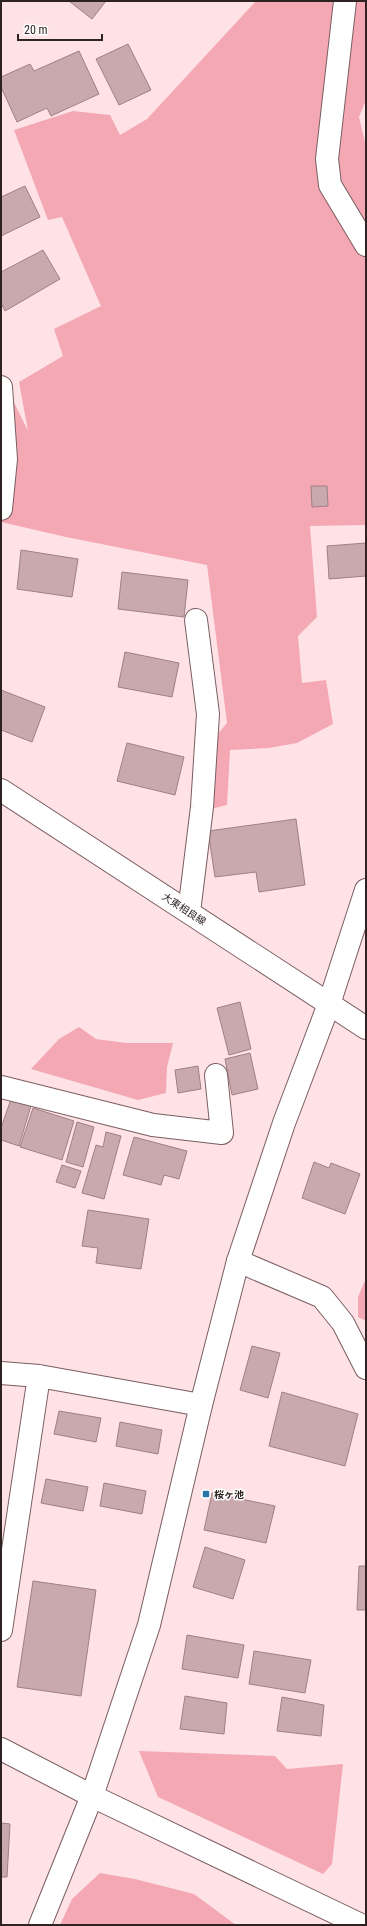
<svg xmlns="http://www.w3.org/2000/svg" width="367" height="1926" viewBox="0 0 367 1926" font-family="'Roboto Condensed','Noto Sans JP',sans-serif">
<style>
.green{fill:#f4a8b4}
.building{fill:#c9a9ad;stroke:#9f8084}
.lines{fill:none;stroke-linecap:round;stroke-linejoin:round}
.minor-casing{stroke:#7a5d61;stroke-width:24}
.tertiary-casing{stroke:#7a5d61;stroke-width:24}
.secondary-casing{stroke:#7a5d61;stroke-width:24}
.minor{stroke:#fff;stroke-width:22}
.tertiary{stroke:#fff;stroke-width:22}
.secondary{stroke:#fff;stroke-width:22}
.poi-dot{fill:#2b74a8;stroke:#fff;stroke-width:1.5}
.labels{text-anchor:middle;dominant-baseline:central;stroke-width:3;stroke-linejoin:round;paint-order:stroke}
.street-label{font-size:10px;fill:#2e2223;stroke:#fff}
.poi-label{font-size:10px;font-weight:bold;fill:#2e2223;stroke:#fff;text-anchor:start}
</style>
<rect width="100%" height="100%" fill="#fee2e6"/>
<path class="green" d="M256 1H366V100L359 117 366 146V525L310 526 317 617 298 636 302 683 326 680 333 724 297 743 269 748 230 750 227 805 211 809V742L227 723 207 565 66 537 1 522V376L28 431 19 382 63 356 54 329 101 306 62 217 48 220 14 130 73 111 110 115 120 135 147 119Z
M79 1027 96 1039 126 1043H173L167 1067 166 1093 138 1100 31 1069 59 1039Z
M366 1278V1321L358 1317V1297Z
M139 1751 275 1756 287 1769 343 1764 332 1864 323 1874 158 1797Z
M100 1873 135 1879 194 1894 236 1925H60L72 1899Z"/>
<path class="building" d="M69 1H106L92 19Z
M128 44 151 90 119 105 96 59Z
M79 51 99 94 51 116 47 108 17 122 1 87V77L30 64 34 71Z
M25 186 40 217 1 236V197Z
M43 250 60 279 5 311 1 303V272Z
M311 486H327L328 506 312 507Z
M366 543V576L329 579 327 546Z
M21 550 78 559 72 597 17 589Z
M122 572 188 580 184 617 118 609Z
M125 652 179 663 172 697 118 687Z
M1 690 45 707 32 742 1 730Z
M127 743 184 757 175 795 117 781Z
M296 819 305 885 259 892 256 872 215 877 208 831Z
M240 1002 251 1049 229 1055 217 1008Z
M250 1053 258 1089 232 1095 225 1059Z
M198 1066 201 1089 178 1093 175 1070Z
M11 1099 31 1106 19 1146 1 1140V1128Z
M33 1108 74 1121 62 1160 20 1147Z
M77 1122 94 1127 83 1167 66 1162Z
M106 1132 121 1136 104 1199 82 1193 96 1145 103 1147Z
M134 1137 187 1151 179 1179 164 1175 161 1185 123 1175Z
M314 1162 329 1168 331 1163 360 1174 345 1214 302 1198Z
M62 1165 81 1171 75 1188 56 1182Z
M88 1210 149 1219 141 1269 96 1263 98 1248 82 1246Z
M252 1346 280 1353 268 1398 240 1390Z
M282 1392 358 1414 345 1466 269 1446Z
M59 1411 101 1418 96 1442 54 1434Z
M120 1422 162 1430 158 1454 116 1446Z
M46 1479 88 1487 83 1511 41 1503Z
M104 1483 146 1491 142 1514 100 1506Z
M212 1493 275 1506 266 1543 204 1530Z
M205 1547 245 1560 233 1599 193 1587Z
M359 1566H366V1610H357Z
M33 1581 96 1590 81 1696 17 1687Z
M187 1635 244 1645 238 1678 182 1669Z
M254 1651 311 1660 305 1693 249 1684Z
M185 1696 227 1703 224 1734 180 1729Z
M282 1697 324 1705 321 1736 277 1731Z
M1 1823 10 1824 7 1877H1Z"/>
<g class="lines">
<g class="minor-casing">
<path id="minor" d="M345 1 327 159 330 185 366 245
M1 387 6 459 1 509
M189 912 202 807 208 714 196 620
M1 1087 153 1125 222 1133 216 1075
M238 1261 322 1297 343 1323 366 1368
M1 1373 39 1376 201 1405
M1 1630 39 1376"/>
</g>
<g class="tertiary-casing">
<path id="tertiary" d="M1 1749 92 1796 361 1925
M40 1925 92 1796 149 1625 201 1405 238 1261 284 1123 329 1004 366 890"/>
</g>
<g class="secondary-casing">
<path id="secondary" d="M1 790 366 1028"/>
</g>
<use href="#minor" class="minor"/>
<use href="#tertiary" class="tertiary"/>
<use href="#secondary" class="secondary"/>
</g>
<rect class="poi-dot" x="202" y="1490" width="8" height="8" rx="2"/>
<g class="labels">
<g class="street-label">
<text transform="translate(184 909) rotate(33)">大東相良線</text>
</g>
<g class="poi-label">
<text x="214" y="1494">桜ヶ池</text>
</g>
</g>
<rect width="367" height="1926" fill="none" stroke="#2e2223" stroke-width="4"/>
<path d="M18 34v6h84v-6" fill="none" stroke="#2e2223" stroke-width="2"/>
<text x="24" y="34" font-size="12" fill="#2e2223" stroke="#ffffff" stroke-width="3" paint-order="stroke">20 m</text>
</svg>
